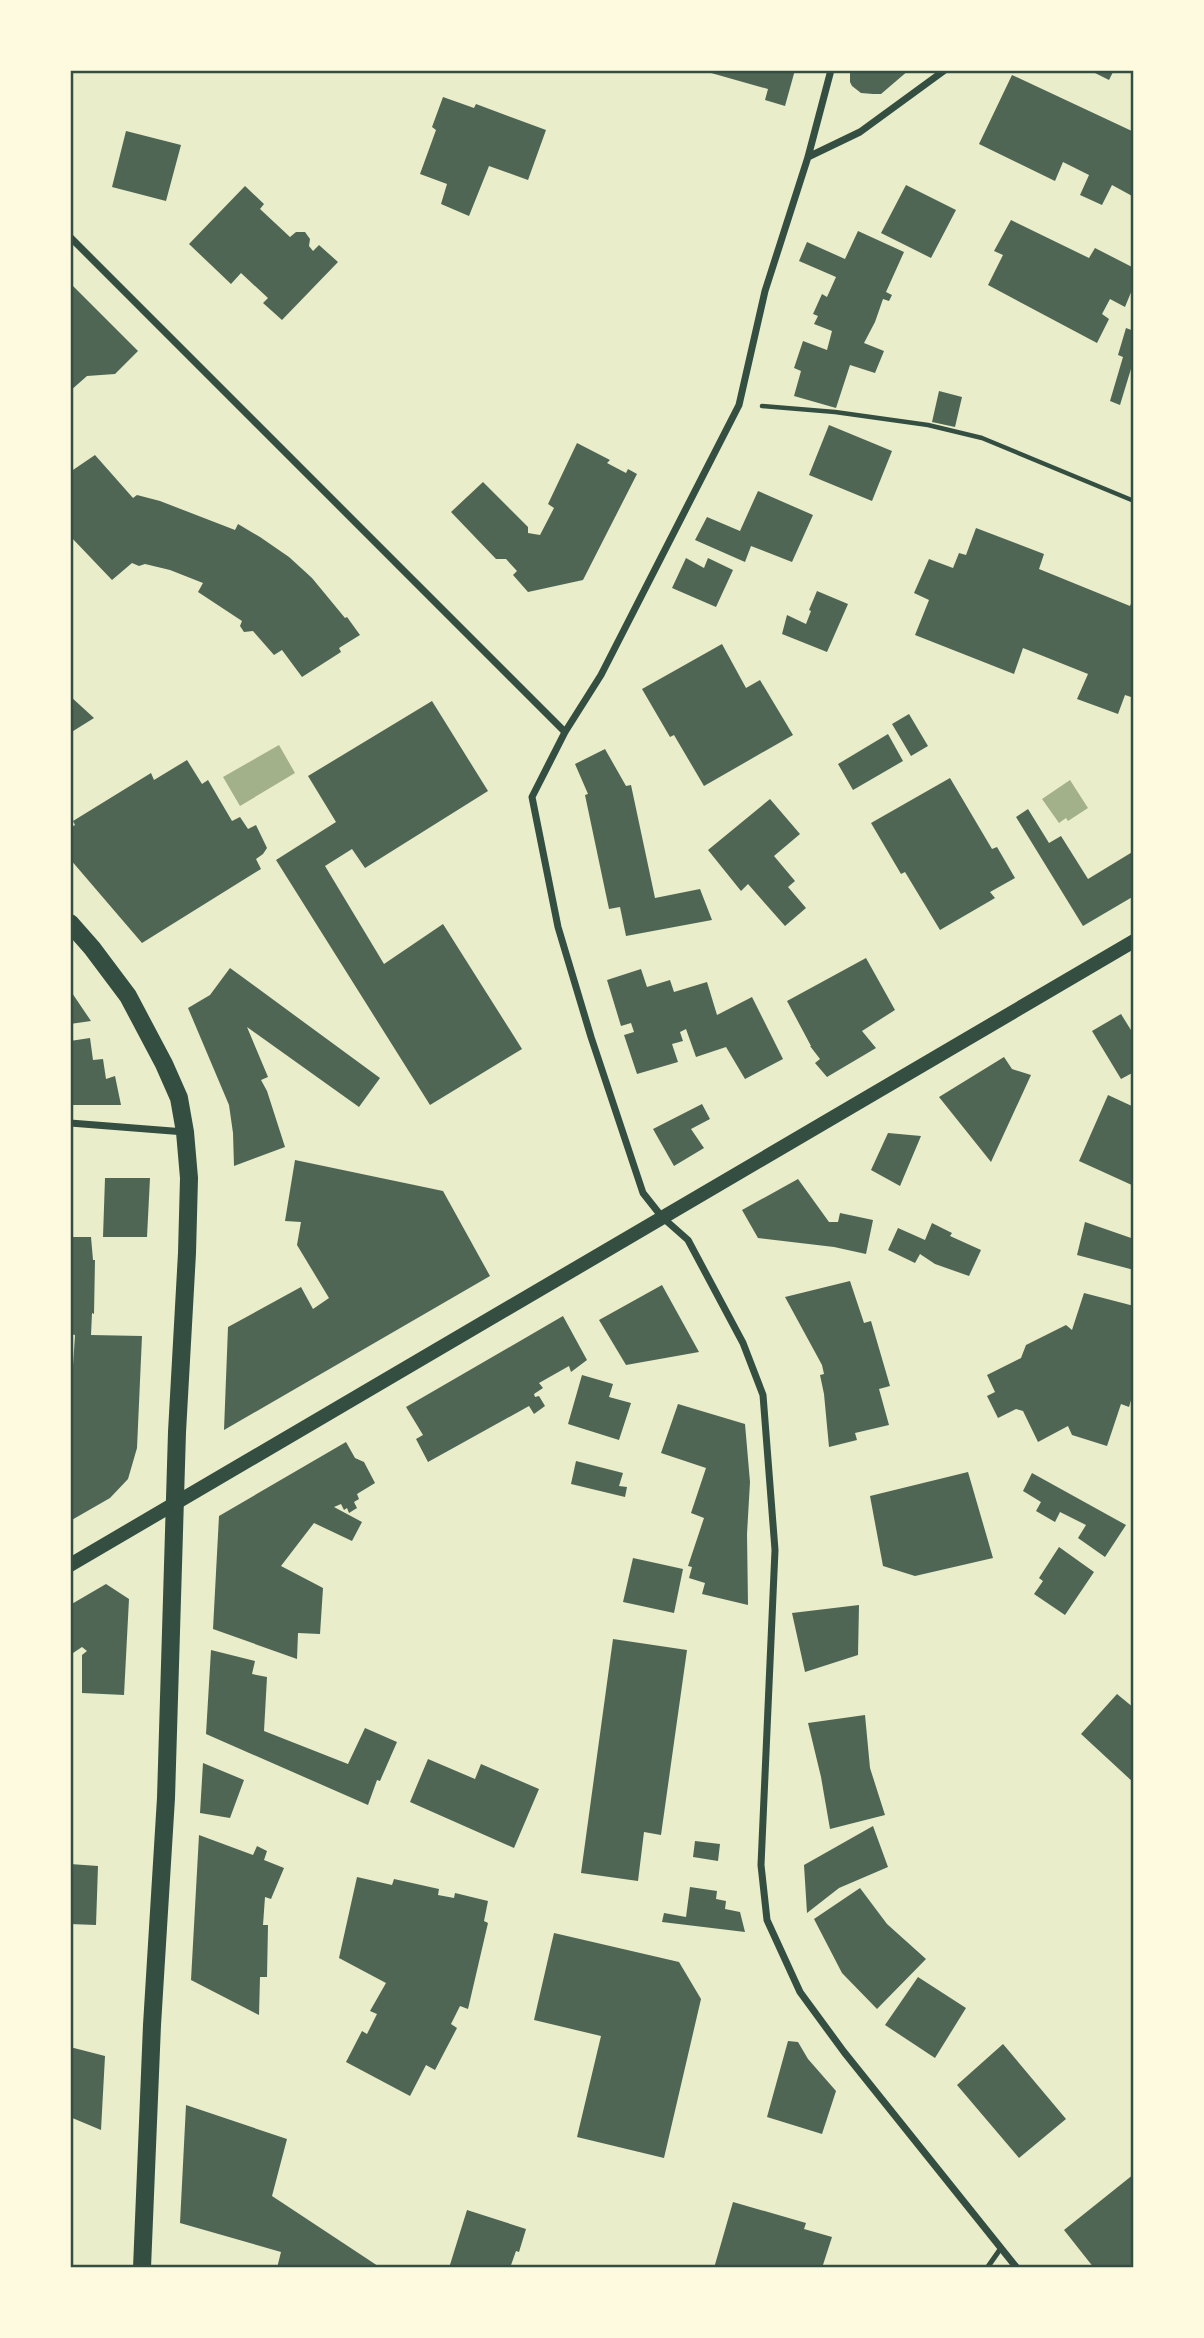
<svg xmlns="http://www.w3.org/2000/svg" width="1204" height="2338" viewBox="0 0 1204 2338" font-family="'PT Sans Narrow',sans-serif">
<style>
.water{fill:#a3b18a}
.building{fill:#4f6655}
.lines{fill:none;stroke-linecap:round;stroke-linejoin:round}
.path{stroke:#344e41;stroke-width:4.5}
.service{stroke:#344e41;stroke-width:5}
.minor{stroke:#344e41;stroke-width:7}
.secondary{stroke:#344e41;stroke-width:14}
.primary{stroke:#344e41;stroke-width:18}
.neatline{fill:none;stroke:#344e41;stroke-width:2.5}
</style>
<rect width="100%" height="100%" fill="#e9edc9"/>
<path class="water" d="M279 745 295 773 240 806 223 777Z
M1070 780 1088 808 1068 821 1066 818 1059 823 1042 799Z"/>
<path class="building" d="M795 70 785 106 765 100 768 89 704 71Z
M850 70H909L881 94H873L861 93 852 86 850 82Z
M1089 70H1114L1109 80Z
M1012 75 1134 132V197L1112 185 1102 205 1080 195 1089 175 1063 162 1055 181 979 144Z
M443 97 474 108 476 104 546 130 528 180 489 166 469 216 441 204 447 184 420 174 436 130 432 127Z
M126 131 181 145 166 201 112 187Z
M906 185 956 210 931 258 881 233Z
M245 186 264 204 260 209 290 237 296 232H305L310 239 309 246 313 251 319 245 338 262 282 320 263 303 268 298 241 273 231 284 189 244Z
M1011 220 1089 258 1095 248 1134 268V285L1125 307 1110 299 1102 314 1109 319 1097 343 988 285 1003 255 994 251Z
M858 231 904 252 886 292 892 295 889 301 883 299 875 322 864 343 884 351 875 373 850 365 836 408 794 396 801 371 794 368 803 341 827 350 832 331 814 324 818 316 813 314 822 294 827 297 836 277 799 261 807 242 845 259Z
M71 284 138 351 115 374 87 376 70 391Z
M1126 328 1134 331V359L1120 405 1110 401 1123 357 1118 355Z
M939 391 962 397 955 427 932 422Z
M829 425 892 451 872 501 809 475Z
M577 443 610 460 607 463 626 473 628 469 637 474 583 580 528 592 513 575 517 571 506 559H496L451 512 483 482 528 527V533L540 535 554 508 548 504Z
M95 455 133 498 137 495 160 501 235 530 238 524 260 537 289 557 312 578 345 618 347 617 360 635 339 648 341 652 302 677 282 650 274 655 253 631 244 632 240 626 242 621 198 592 203 583 170 570 145 564 139 566 132 563 112 580 70 536V472Z
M758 491 813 515 792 562 751 546 745 562 695 540 707 517 740 531Z
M976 528 1044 554 1039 569 1130 606 1134 596V698L1125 695 1118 714 1077 699 1088 674 1023 648 1014 674 915 635 929 600 914 593 929 559 953 568 959 553 966 555Z
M686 558 704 568 708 558 733 570 716 607 672 588Z
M817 591 848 604 827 652 782 634 787 615 806 624 811 611 809 610Z
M722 644 746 688 760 680 793 735 704 786 674 735 670 737 642 689Z
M70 696 94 718 70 733Z
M432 701 488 791 365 868 352 849 325 866 384 964 443 924 522 1049 430 1105 276 860 336 822 308 776Z
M909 714 928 746 911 756 892 724Z
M888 734 903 761 853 790 838 764Z
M605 749 626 786 631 785 655 898 700 889 712 920 626 936 620 907 609 909 585 795 588 794 575 764Z
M187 760 202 784 208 780 232 821 240 817 248 829 256 825 267 848 263 854 256 859 261 869 142 943 70 859V828L75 825 73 821 151 773 154 780Z
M950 778 992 849 997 847 1015 878 990 892 995 898 940 930 905 872 901 874 871 823Z
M770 799 800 834 774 856 795 881 788 887 806 908 785 926 748 884 741 891 708 850Z
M1028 809 1049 843 1061 836 1088 879 1134 851V896L1083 926 1016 817Z
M866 958 895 1010 862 1031 876 1048 827 1077 815 1063 820 1059 810 1046H811L787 1001Z
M230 968 380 1078 359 1107 247 1027 268 1077 261 1080 267 1091 285 1147 234 1166 233 1133 229 1105 188 1008 210 995Z
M641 969 647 987 670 980 674 992 707 982 717 1015 752 997 783 1059 745 1079 726 1047 696 1057 686 1029 680 1032 683 1041 672 1044 678 1062 637 1074 624 1035 634 1032 631 1023 621 1026 607 980Z
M70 990 91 1021 70 1024Z
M1121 1014 1134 1035V1072L1121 1079 1092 1031Z
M90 1038 93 1060 103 1059 106 1079 115 1076 121 1105H70V1041Z
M1004 1057 1012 1069 1031 1075 991 1162 939 1097Z
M1108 1095 1134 1107V1186L1079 1161Z
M702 1104 710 1119 691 1129 704 1148 674 1166 653 1129Z
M888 1133 921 1136 900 1186 871 1170Z
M295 1160 443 1191 490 1276 224 1430 228 1327 301 1287 313 1309 329 1298 297 1245 301 1222 285 1221Z
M105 1178H150L147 1237H103Z
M798 1179 829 1222H838L840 1213 873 1220 866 1254 834 1247 758 1238 742 1210Z
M1085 1222 1134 1239V1270L1077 1255Z
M932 1223 952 1233 950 1236 981 1250 969 1276 935 1264 920 1254 915 1263 888 1250 898 1228 925 1240Z
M70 1237H91L93 1260H95L94 1314 92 1313 91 1335 142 1336 137 1448 128 1479 110 1498 70 1521V1412L75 1335 70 1334Z
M850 1281 864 1323 871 1321 890 1386 879 1389 889 1425 855 1433 857 1440 829 1447 824 1394 820 1375 824 1374 822 1365 785 1297Z
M662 1285 699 1352 626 1365 599 1320Z
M1084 1293 1134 1306V1390L1129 1407 1121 1404 1107 1446 1072 1435 1068 1426 1038 1442 1023 1411 1016 1409 998 1418 987 1396 995 1392 987 1375 1021 1358 1026 1345 1066 1325 1072 1330Z
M563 1316 587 1360 571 1372 569 1366 539 1383 543 1388 534 1394 535 1397 539 1396 545 1406 534 1414 529 1406 428 1462 416 1439 423 1435 406 1407Z
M582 1375 613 1384 609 1397 631 1403 619 1440 568 1424Z
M678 1404 745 1424 750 1482 747 1534 748 1605 702 1594 705 1583 689 1578 692 1567 688 1566 704 1518 691 1513 706 1468 661 1453Z
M346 1442 355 1458 364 1462 375 1483 357 1494 359 1499 354 1502 357 1508 349 1513 347 1508 344 1510 341 1504 334 1507 362 1522 352 1541 314 1523 281 1566 323 1588 320 1634 298 1633 297 1659 213 1629 219 1516Z
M576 1461 623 1473 619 1486 627 1487 625 1497 571 1484Z
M968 1472 993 1558 915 1576 883 1566 870 1496Z
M1032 1473 1126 1525 1105 1557 1078 1538 1086 1525 1060 1512 1055 1522 1036 1511 1041 1502 1023 1491Z
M1059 1547 1094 1572 1065 1615 1034 1594 1043 1581 1039 1578Z
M633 1558 683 1569 674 1613 623 1602Z
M106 1584 129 1599 124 1695 82 1693V1655L87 1651 82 1647 70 1655V1605Z
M859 1605 858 1655 805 1672 792 1613Z
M613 1639 687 1650 661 1835 644 1832 638 1881 581 1873Z
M211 1650 255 1661 252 1674 267 1677 264 1731 348 1764 365 1728 397 1742 380 1781 377 1780 368 1805 206 1734Z
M1117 1694 1134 1708V1783L1081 1734Z
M865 1715 870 1768 885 1815 830 1829 821 1777 808 1723Z
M428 1759 475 1779 481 1764 539 1789 514 1848 410 1802Z
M203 1763 244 1780 230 1818 200 1813Z
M873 1826 888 1867 839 1888 807 1913 804 1865Z
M199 1835 253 1855 257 1846 267 1851 264 1860 284 1868 271 1899 265 1897 263 1925H268L267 1977H260L259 2015 191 1980Z
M695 1841 720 1844 718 1861 693 1857Z
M70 1864 98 1866 96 1925 70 1924Z
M357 1877 392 1885 394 1879 439 1889 438 1895 454 1898 455 1893 488 1901 484 1921 488 1923 468 2009 460 2006 451 2024 457 2028 435 2070 426 2065 410 2096 346 2062 362 2031 367 2034 377 2014 370 2011 386 1983 339 1958Z
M690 1887 717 1891 716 1899 726 1901 725 1909 740 1912 745 1932 662 1922 664 1913 686 1917Z
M860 1888 887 1924 926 1959 877 2009 842 1973 814 1919Z
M554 1933 679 1962 701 1999 664 2158 577 2137 601 2036 534 2020Z
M918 1977 966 2008 935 2058 885 2025Z
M788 2041 798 2042 808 2059 836 2091 822 2134 767 2117Z
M1003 2044 1066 2119 1019 2158 957 2085Z
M70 2047 105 2056 101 2130 70 2117Z
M186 2105 287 2139 272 2196 381 2268H277L281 2252 180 2223Z
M1134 2174V2268H1094L1064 2230Z
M733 2202 806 2223 804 2229 832 2237 822 2268H714Z
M467 2210 526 2229 519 2252 516 2251 510 2268H449Z"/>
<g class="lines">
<path class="path" d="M762 406 835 412 928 425 982 438 1134 501"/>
<path class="service" d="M987 2268 1001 2248"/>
<path class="minor" d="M831 70 808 157 765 291 739 405 601 675 565 732 532 797 558 927 591 1037 643 1193 662 1217 688 1240 743 1343 763 1395 775 1550 761 1865 767 1920 800 1992 844 2052 1017 2268
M808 157 860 132 945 70
M70 237 565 732
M70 1123 185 1132"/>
<path class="secondary" d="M70 1565 1134 941"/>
<path class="primary" d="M70 923 92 948 128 996 164 1064 179 1098 185 1132 189 1178 187 1253 177 1432 166 1798 152 2025 142 2268"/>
</g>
<rect width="1204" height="2338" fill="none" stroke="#fefae0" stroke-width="144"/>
<rect x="72" y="72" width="1060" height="2194" class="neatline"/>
</svg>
